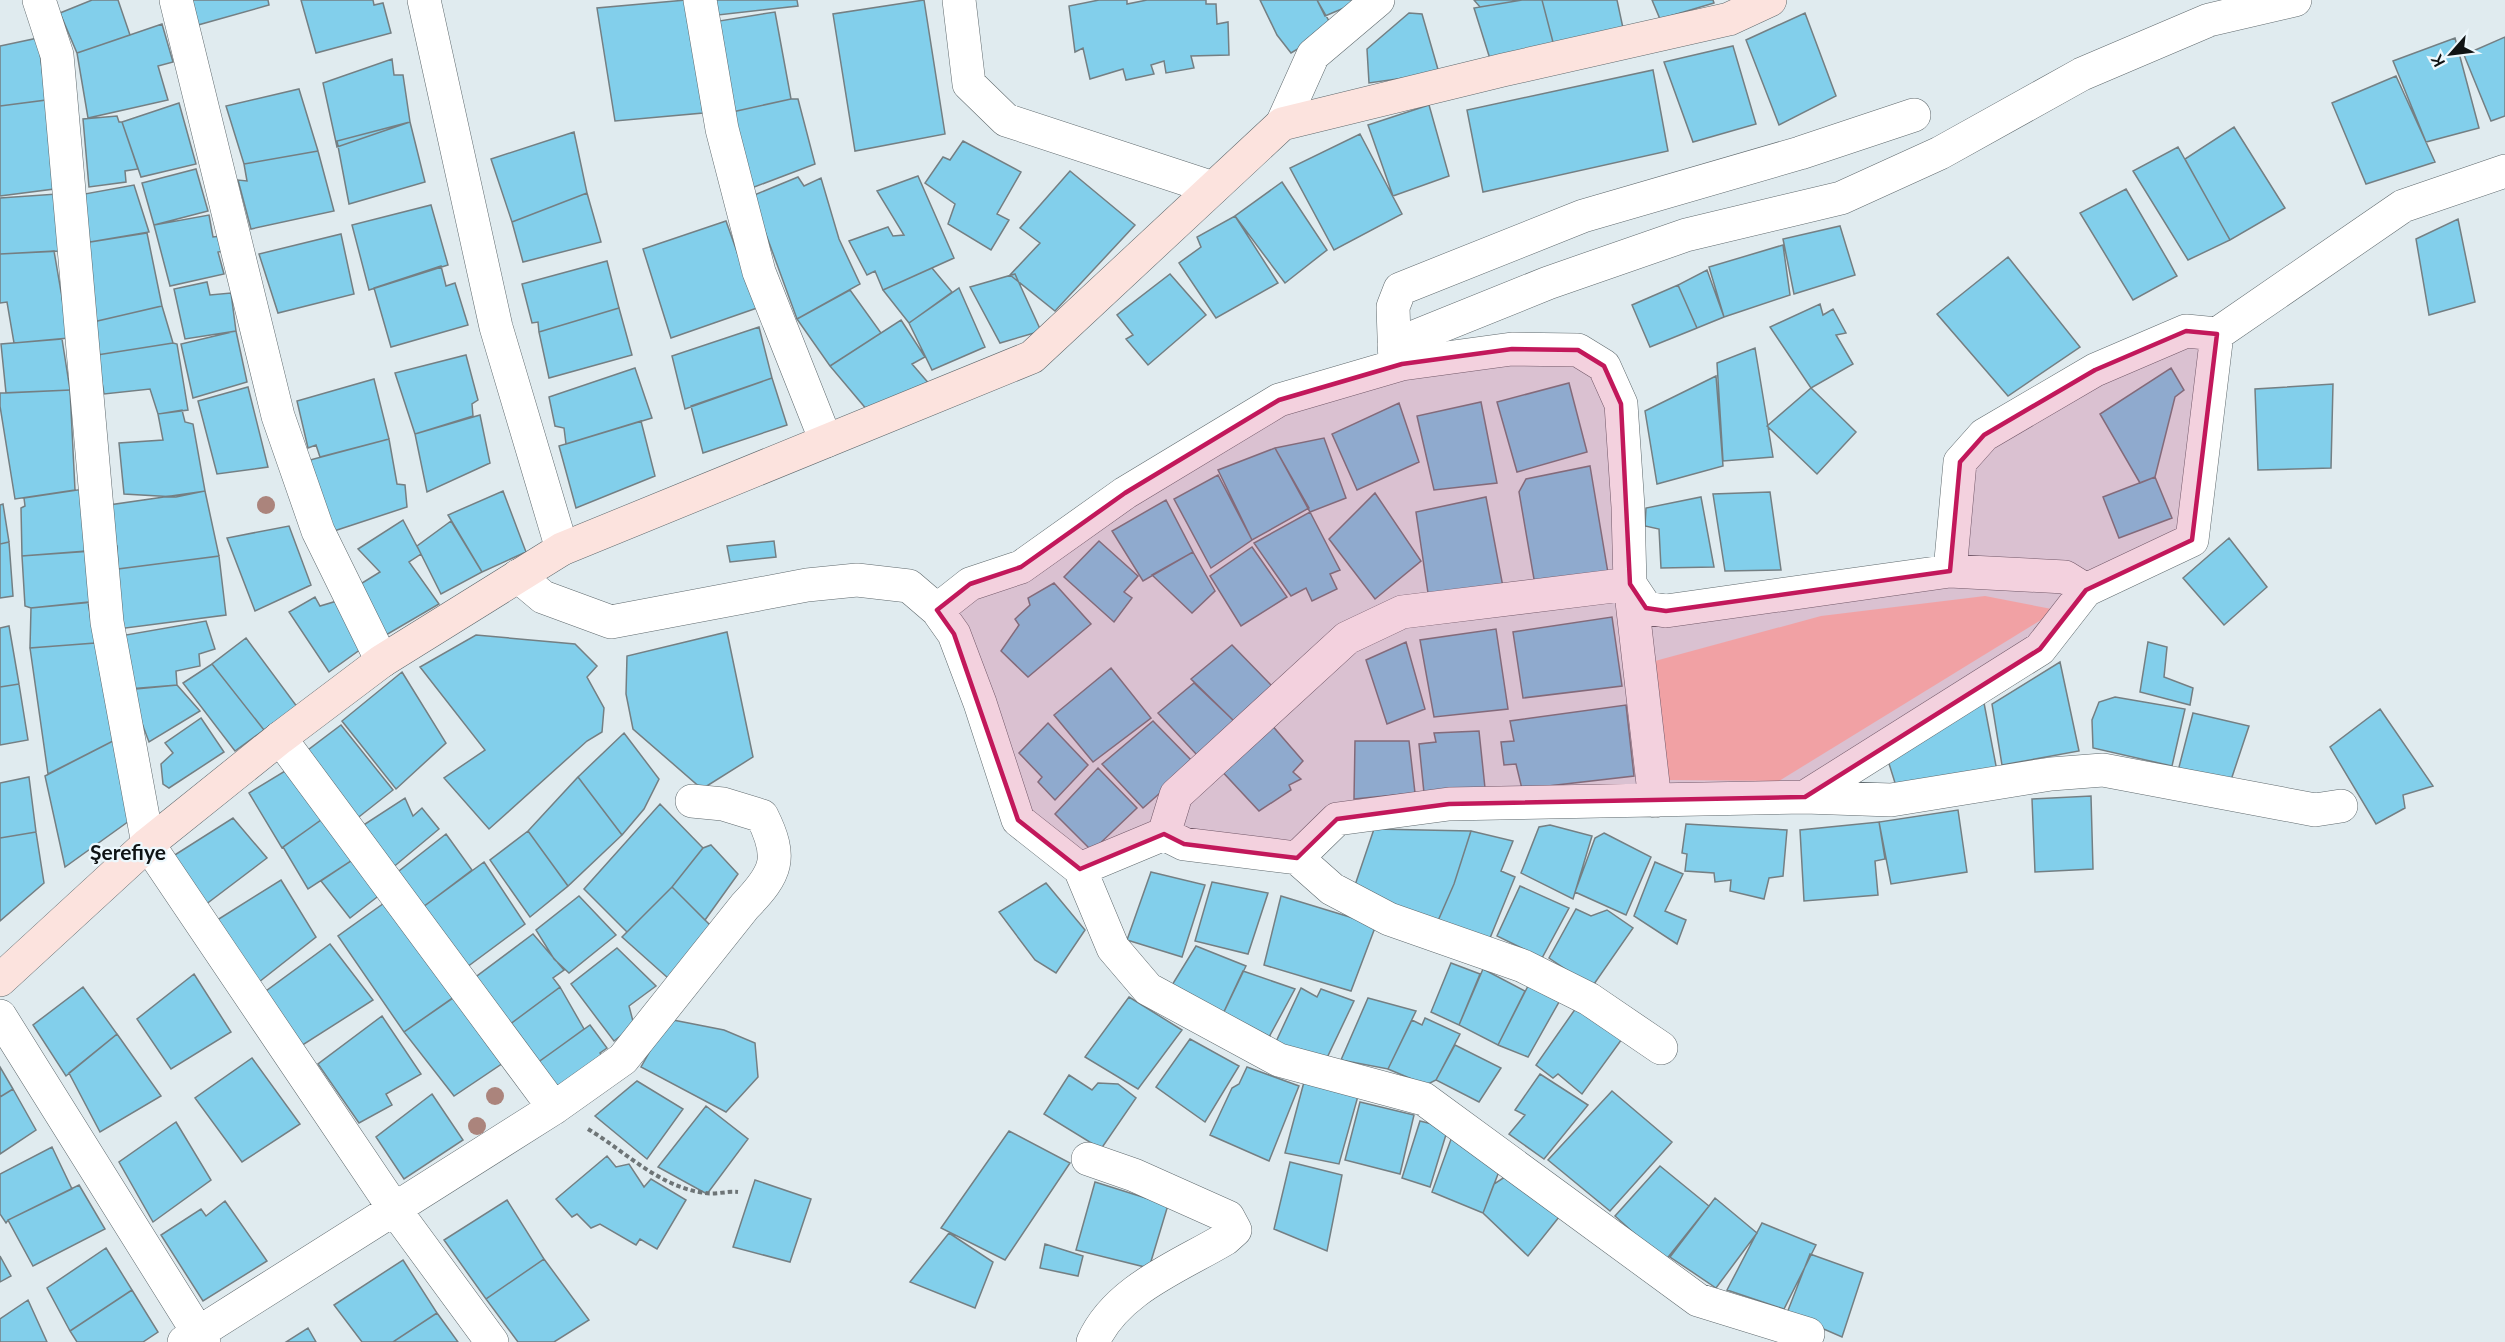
<svg xmlns="http://www.w3.org/2000/svg" width="2505" height="1342" viewBox="0 0 2505 1342" font-family="Lato,sans-serif">
<style>
.green{fill:#fdc4b7}
.building{fill:#82cfeb;stroke:#747f83;stroke-width:1.5}
.lines{fill:none;stroke-linecap:round;stroke-linejoin:round}
.street-casing{stroke:#5f696d;stroke-width:34}
.secondary-casing{stroke:#5f696d;stroke-width:34}
.path{stroke:#6e7577;stroke-width:4;stroke-dasharray:4.5 3;stroke-linecap:butt}
.street{stroke:#fff;stroke-width:33}
.secondary{stroke:#fce3de;stroke-width:33}
.tree{fill:#ab847c}
.marked{fill:#c2185b;fill-opacity:0.2;stroke:#c2185b;stroke-width:4.5;stroke-linejoin:round}
.labels{text-anchor:middle;dominant-baseline:central;stroke-width:4.5;stroke-linejoin:round;paint-order:stroke}
.district-label{font-size:21px;font-weight:bold;fill:#0f1314;stroke:#edf8fd}
</style>
<rect width="100%" height="100%" fill="#e0ebef"/>
<path class="green" d="M1985 596 2057 610 1779 781 1667 780 1655 661 1821 616Z"/>
<path class="building" d="M92 0H118L130 35 77 53 60 13Z
M191 0H268L269 5 198 25Z
M301 0H373L374 5 383 3 391 33 316 53Z
M686 0 703 113 615 121 597 8Z
M716 0H797L798 6 718 15Z
M924 0 945 134 855 151 833 14Z
M1099 0H1127V4L1147 0H1206V4H1216L1217 24 1228 22 1229 55 1191 56 1194 68 1166 73 1164 61 1151 65 1154 74 1126 80 1123 69 1090 79 1083 48 1075 52 1069 6Z
M1260 0H1317L1333 28 1291 53 1277 35Z
M1317 0H1363L1325 16Z
M1474 0H1522L1480 7Z
M1522 0H1542L1554 46 1491 62 1474 8Z
M1542 0H1617L1623 28 1554 46Z
M1652 0H1713L1714 3 1660 19Z
M775 12 791 99 732 112 719 21Z
M1409 13 1422 14 1439 73 1369 83 1367 49Z
M1805 13 1836 96 1779 125 1746 40Z
M162 24 173 62 158 66 168 100 88 118 77 53Z
M2505 37V116L2491 121 2464 55Z
M38 38 46 100 0 106V46Z
M2455 38 2479 128 2426 142 2393 61Z
M1733 46 1756 124 1693 142 1664 62Z
M392 59 394 75H403L410 122 337 147 323 83Z
M1653 70 1668 151 1483 192 1467 110Z
M2396 76 2435 162 2366 184 2332 103Z
M299 89 318 151 244 164 226 106Z
M791 99H798L815 164 749 189 732 112Z
M46 100 54 189 0 196V106Z
M179 103 196 164 141 177 122 122Z
M1429 105 1449 176 1393 196 1368 125Z
M117 116 119 122H122L138 169 125 171 126 182 89 187 83 119Z
M410 122 425 182 349 204 337 141Z
M2234 127 2285 208 2230 240 2185 159Z
M574 132 587 193 512 222 491 159Z
M1360 134 1402 214 1334 250 1290 168Z
M963 141 1021 172 997 214 1009 220 991 250 948 224 955 204 925 183 943 157 950 160Z
M2178 147 2230 240 2188 260 2133 171Z
M318 151 334 211 251 229 238 180 247 181 244 164Z
M196 169 208 211 154 225 142 183Z
M1070 171 1135 225 1055 311 1010 275 1040 243 1020 228Z
M918 176 954 258 883 290 875 271 867 275 849 241 888 227 893 236 904 235 877 191Z
M798 177 804 186 821 178 839 239 860 284 797 319 752 196Z
M1282 182 1327 250 1285 283 1235 216Z
M134 185 149 232 84 243 79 195Z
M2126 189 2177 276 2133 300 2080 213Z
M587 193 601 242 523 262 512 222Z
M57 194 61 251 0 254V198Z
M431 205 448 265 369 290 352 225Z
M209 215 213 237 221 236 224 251 218 252 224 274 170 286 154 225Z
M1235 216 1278 283 1216 318 1179 263 1201 247 1197 237Z
M2458 219 2475 302 2429 315 2416 239Z
M726 221 757 308 671 338 643 249Z
M1840 226 1855 275 1794 294 1783 239Z
M147 233 162 306 93 322 84 243Z
M341 234 354 294 278 313 259 254Z
M1783 245 1790 295 1724 317 1709 267Z
M54 251 69 338 14 343 7 302 0 303V254Z
M2008 257 2080 347 2008 396 1937 314Z
M607 261 619 308 539 332 538 322 532 323 522 284Z
M441 266 446 286 455 283 468 325 391 347 374 288Z
M932 268 952 292 909 323 883 290Z
M1707 270 1724 317 1697 328 1678 285Z
M1015 274 1041 331 1000 343 970 287Z
M1170 274 1206 315 1148 365 1126 339 1133 335 1117 315Z
M207 282 210 295 231 293 236 331 185 339 174 289Z
M1678 285 1697 328 1650 347 1632 305Z
M959 288 985 347 932 370 909 323Z
M850 290 881 333 830 366 797 319Z
M1820 304 1823 315 1833 309 1846 333 1836 335 1853 364 1811 388 1770 327Z
M162 306 173 343 97 355 93 322Z
M619 308 632 355 549 378 539 332Z
M901 320 925 357 912 364 931 386 868 411 830 366Z
M759 327 772 378 685 409 672 356Z
M236 331 247 382 193 398 181 344Z
M62 339 70 390 6 393 1 344Z
M173 343 177 344 188 410 158 414 150 389 104 394 97 355Z
M1755 348 1773 457 1723 461 1717 363Z
M466 355 478 400 472 404 473 416 415 434 395 373Z
M635 368 652 418 566 444 564 428 555 426 549 397Z
M2171 368 2184 390 2175 397 2155 477 2140 483 2100 414Z
M1716 376 1723 466 1657 484 1645 411Z
M772 378 787 425 703 453 691 406Z
M374 379 389 439 320 457 316 445 308 448 297 401Z
M1569 383 1587 452 1517 472 1497 402Z
M2333 384 2331 468 2258 470 2255 389Z
M248 387 268 467 217 474 198 401Z
M1811 388 1856 432 1817 474 1767 426Z
M70 390 75 490 15 499 0 406V393Z
M1481 402 1497 483 1434 490 1417 416Z
M1399 403 1419 462 1357 490 1332 434Z
M182 410 185 422 193 424 205 491 176 497 124 494 119 443 163 440 158 414Z
M480 415 490 463 427 492 415 434Z
M641 421 655 476 576 508 559 446Z
M1324 438 1346 498 1310 512 1275 448Z
M389 439 397 484 405 485 407 507 334 531 310 460Z
M1275 448 1309 508 1252 540 1218 470Z
M1590 466 1608 573 1535 585 1519 492 1526 479Z
M1218 475 1252 540 1211 568 1174 499Z
M2155 477 2172 518 2119 538 2103 497Z
M84 489 92 551 22 556 21 508 25 506 24 498Z
M205 491 219 556 118 569 117 546 109 547V505Z
M503 491 526 552 482 572 448 515Z
M1770 492 1781 570 1725 571 1713 494Z
M1375 493 1421 561 1375 599 1329 539Z
M1486 497 1503 587 1428 593 1416 512Z
M1701 497 1714 567 1661 568 1659 529 1645 526 1646 508Z
M1166 500 1193 552 1143 581 1112 531Z
M3 504 9 542 0 544V505Z
M1310 512 1340 570 1330 574 1337 589 1312 601 1306 588 1291 596 1254 543Z
M403 520 421 554 409 562 439 604 386 635 354 588 380 572 358 549Z
M451 521 482 572 441 594 417 546Z
M289 526 311 585 255 611 227 538Z
M2229 538 2267 587 2224 625 2183 578Z
M774 541 776 557 730 562 727 546Z
M1099 541 1138 576 1124 592 1132 598 1114 622 1064 577Z
M9 542 13 596 0 598V544Z
M1252 547 1287 597 1241 626 1210 576Z
M86 551 93 602 31 608 25 606 22 556Z
M1193 552 1215 591 1192 613 1152 575Z
M219 556 226 615 118 629V569Z
M1054 583 1091 624 1028 677 1001 651 1019 625 1015 619 1030 605 1028 598Z
M315 597 320 606 337 601 361 649 329 672 289 612Z
M88 602 95 643 30 648 31 608Z
M1612 617 1622 686 1523 698 1513 632Z
M206 621 215 649 199 654 200 666 176 671 177 685 126 690 120 636Z
M9 626 19 684 0 687V628Z
M1496 629 1508 709 1434 717 1420 640Z
M727 632 753 757 702 789 633 729 626 694 627 656Z
M476 635 575 644 597 666 587 677 604 708 602 732 587 741 489 829 444 778 485 750 420 667Z
M246 638 298 708 264 730 212 664Z
M1406 642 1425 709 1387 724 1366 660Z
M2148 642 2167 647 2164 677 2193 688 2190 705 2140 692Z
M95 643 113 741 48 774 30 648Z
M1232 645 1272 686 1234 721 1191 679Z
M2060 662 2079 751 2002 765 1992 704Z
M212 664 264 730 235 751 183 683Z
M1111 668 1151 718 1093 762 1054 715Z
M402 672 446 743 396 789 342 721Z
M1194 683 1234 721 1197 755 1158 713Z
M19 684 28 740 0 745V687Z
M177 685 200 711 149 742 129 689Z
M2115 697 2185 709 2172 766 2093 748 2092 720 2099 702Z
M1984 703 1997 771 1896 786 1886 754Z
M1626 705 1634 776 1522 789 1516 764 1504 765 1501 742 1514 741 1510 721Z
M2380 709 2433 786 2403 795 2405 808 2376 824 2330 747Z
M2193 713 2249 726 2230 783 2178 771Z
M201 718 224 752 169 788 163 784 161 764 173 753 165 743Z
M1153 721 1194 763 1143 808 1102 764Z
M1048 723 1088 765 1055 800 1038 782 1042 777 1019 753Z
M1270 723 1303 761 1293 772 1301 779 1289 785 1291 790 1259 811 1218 767Z
M341 725 393 790 355 820 304 753Z
M1479 731 1485 788 1424 793 1419 744 1436 742 1434 733Z
M624 733 659 779 644 809 622 835 578 777Z
M113 741 136 816 65 867 45 776Z
M1355 741H1409L1415 793 1354 799Z
M290 768 325 817 282 848 249 793Z
M1098 768 1137 808 1092 851 1055 814Z
M29 777 36 832 0 838V783Z
M578 777 622 835 568 886 528 831Z
M2091 796 2093 869 2035 872 2032 799Z
M405 798 413 816 422 808 439 829 391 869 359 828Z
M660 804 703 848 672 887 627 932 584 889Z
M1958 810 1967 872 1891 884 1879 822Z
M233 818 267 858 205 905 170 858Z
M324 818 351 861 308 889 283 847Z
M1879 822 1885 859 1875 861 1878 895 1804 901 1800 830Z
M1686 824 1787 830 1783 876 1769 878 1764 899 1730 891 1731 880 1715 882 1714 873 1685 871 1687 854 1682 853Z
M1550 825 1592 836 1573 899 1521 873 1539 827Z
M1374 829 1471 831 1454 884 1437 923 1352 894Z
M528 831 568 886 530 917 490 860Z
M1471 831 1513 841 1501 871 1515 877 1490 938 1437 923 1454 884Z
M36 832 44 883 0 921V838Z
M1604 833 1651 857 1626 915 1575 892 1595 838Z
M446 834 472 870 419 910 394 875Z
M711 845 738 874 705 920 672 887 703 848Z
M351 861 381 894 350 918 321 881Z
M484 862 525 924 463 970 419 910Z
M1655 862 1683 874 1665 911 1686 920 1677 944 1634 916Z
M1151 872 1205 885 1182 957 1127 940Z
M281 880 316 937 259 982 214 922Z
M1212 882 1268 893 1248 954 1195 941Z
M1046 883 1085 930 1056 973 1035 960 999 912Z
M1520 886 1569 908 1542 958 1497 936Z
M672 887 714 929 668 978 622 937Z
M579 896 616 935 569 973 554 959 536 930Z
M1281 896 1376 925 1351 991 1264 965Z
M387 901 453 998 404 1032 338 936Z
M1576 909 1591 916 1607 910 1633 928 1592 987 1549 958Z
M533 934 564 970 553 978 560 987 509 1025 473 979Z
M330 944 373 1000 301 1046 266 991Z
M1196 946 1246 966 1221 1018 1169 990Z
M617 948 656 986 629 1006 634 1025 614 1041 571 984Z
M1451 963 1480 974 1459 1025 1431 1012Z
M1483 969 1525 991 1498 1045 1459 1025Z
M1243 971 1295 989 1268 1039 1221 1018Z
M194 974 231 1032 171 1069 137 1019Z
M1529 984 1559 1002 1528 1057 1498 1045Z
M83 987 117 1034 66 1076 33 1025Z
M560 987 584 1029 533 1066 509 1025Z
M1301 988 1317 997 1321 989 1354 1001 1325 1062 1274 1046Z
M461 992 509 1059 454 1096 404 1032Z
M1129 997 1182 1030 1138 1089 1085 1057Z
M1368 998 1416 1011 1388 1069 1341 1060Z
M1576 1008 1622 1039 1582 1094 1558 1074 1553 1078 1536 1065Z
M382 1016 421 1074 386 1094 392 1105 359 1123 318 1064Z
M1425 1018 1460 1034 1436 1080 1426 1085 1388 1069 1412 1020 1422 1025Z
M668 1019 724 1030 755 1043 758 1077 726 1112 641 1067Z
M590 1025 607 1048 600 1053 606 1063 555 1095 533 1066Z
M117 1034 161 1096 100 1132 69 1073Z
M1190 1039 1239 1066 1205 1122 1156 1087Z
M1455 1045 1501 1068 1479 1102 1436 1080Z
M252 1058 300 1124 242 1162 195 1098Z
M0 1067 13 1089 0 1097Z
M1247 1067 1299 1086 1269 1161 1210 1135 1232 1088 1239 1084Z
M1540 1074 1588 1105 1544 1159 1509 1134 1525 1115 1515 1110Z
M1069 1075 1092 1090 1098 1083 1118 1084 1136 1098 1101 1149 1044 1114Z
M637 1081 683 1109 647 1159 595 1116Z
M1304 1082 1358 1096 1339 1164 1285 1153Z
M13 1089 36 1130 0 1154V1097Z
M1612 1091 1672 1142 1610 1211 1548 1160Z
M432 1094 463 1140 404 1179 376 1137Z
M1360 1102 1414 1115 1400 1174 1345 1160Z
M706 1106 748 1139 707 1194 658 1167Z
M1420 1121 1448 1128 1430 1187 1402 1178Z
M176 1122 211 1180 153 1222 119 1162Z
M1009 1131 1070 1163 1005 1260 941 1228Z
M1454 1131 1503 1161 1483 1213 1432 1192Z
M52 1147 72 1189 8 1220 6 1223 0 1214V1174Z
M607 1156 616 1167 629 1164 644 1187 651 1179 686 1200 657 1249 640 1239 636 1245 600 1224 591 1228 577 1214 572 1217 556 1199Z
M1290 1162 1342 1175 1327 1251 1274 1229Z
M1660 1166 1709 1206 1665 1261 1615 1216Z
M1517 1169 1563 1212 1528 1256 1483 1213 1494 1184Z
M755 1180 811 1199 790 1262 733 1247Z
M1095 1182 1168 1205 1149 1268 1076 1250Z
M79 1185 105 1229 33 1266 8 1220Z
M1715 1198 1757 1233 1716 1288 1670 1257Z
M507 1200 544 1259 486 1299 444 1240Z
M225 1201 267 1261 203 1301 161 1235 201 1209 206 1216Z
M1762 1223 1816 1245 1784 1309 1727 1290Z
M949 1233 993 1262 975 1308 910 1282Z
M1045 1244 1083 1256 1078 1276 1040 1268Z
M106 1248 132 1290 70 1331 47 1288Z
M1810 1254 1863 1273 1842 1337 1787 1313Z
M0 1256 11 1276 0 1282Z
M544 1259 589 1320 554 1342H518L486 1299Z
M403 1260 437 1313 393 1342H362L334 1305Z
M132 1290 158 1332 143 1342H77L70 1331Z
M28 1300 47 1342H0V1319Z
M437 1313 458 1342H393Z
M308 1328 316 1342H286Z"/>
<g class="lines">
<g class="street-casing">
<path id="street" d="M39 0 57 55 107 622 148 844 395 1210 492 1342
M176 0 278 416 318 531 382 661
M424 0 496 327 562 549
M700 0 722 129 759 272 826 441
M959 0 969 84 1006 120 1213 188
M1282 124 1313 55 1378 0
M1394 345 1548 283 1686 235 1841 198 1940 153 2082 74 2209 20 2295 0
M1395 365 1393 307 1400 289 1583 216 1800 153 1914 115
M1950 571 1960 462 1984 435 2095 370 2186 331 2217 334 2403 206 2505 171
M518 576 543 597 611 622 807 585 857 580 909 586 937 610
M1630 584 1646 608 1666 611 1950 571 2065 577 2086 590
M280 738 554 1108
M1805 797 1891 800 2051 774 2103 770 2315 810 2341 806
M1655 801 1630 584 1628 507 1621 404 1604 366 1578 350 1512 349 1402 364 1279 400 1125 493 1021 567 970 584 937 610 954 634 980 703 1018 820 1080 869 1113 948 1148 989 1279 1060 1424 1099 1698 1300 1808 1334
M1164 834 1184 844 1297 858 1332 889 1389 919 1523 966 1589 999 1661 1048
M1297 858 1337 819 1449 804 1805 797 2040 649 2086 590 2192 540 2217 334
M1080 869 1164 834 1176 795 1347 638 1402 612 1630 584
M0 1016 204 1342
M1088 1159 1134 1175 1228 1217 1235 1230 1225 1239C1178 1267 1116 1290 1093 1342
M184 1342 554 1108 623 1059 745 906C777 873 783 858 762 816L723 804 692 801"/>
</g>
<g class="secondary-casing">
<path id="secondary" d="M0 980 148 844 280 738 382 661 562 549 1032 357 1282 124 1503 70 1729 19 1770 0"/>
</g>
<path class="path" d="M588 1129C626 1152 659 1187 705 1193 714 1195 726 1191 738 1192"/>
<use href="#street" class="street"/>
<use href="#secondary" class="secondary"/>
</g>
<g class="tree">
<circle cx="266" cy="505" r="9"/>
<circle cx="495" cy="1096" r="9"/>
<circle cx="477" cy="1126" r="9"/>
</g>
<path class="marked" d="M2186 331 2217 334 2192 540 2086 590 2040 649 1805 797 1449 804 1337 819 1297 858 1184 844 1164 834 1080 869 1018 820 954 634 937 610 970 584 1021 567 1125 493 1279 400 1402 364 1512 349 1578 350 1604 366 1621 404 1630 584 1646 608 1666 611 1950 571 1960 462 1984 435 2095 370Z"/>
<g class="labels">
<g class="district-label">
<text x="128" y="851">Şerefiye</text>
</g>
</g>
<g transform="translate(2451 54) rotate(242)" stroke="#edf8fd" stroke-width="4.5" paint-order="stroke">
<path d="M0-4.5L10 22L0 15L-10 22Z" fill="#0f1314"/>
<text y="-9" font-size="16" font-weight="bold" text-anchor="middle" fill="#0f1314">K</text>
</g>
</svg>
